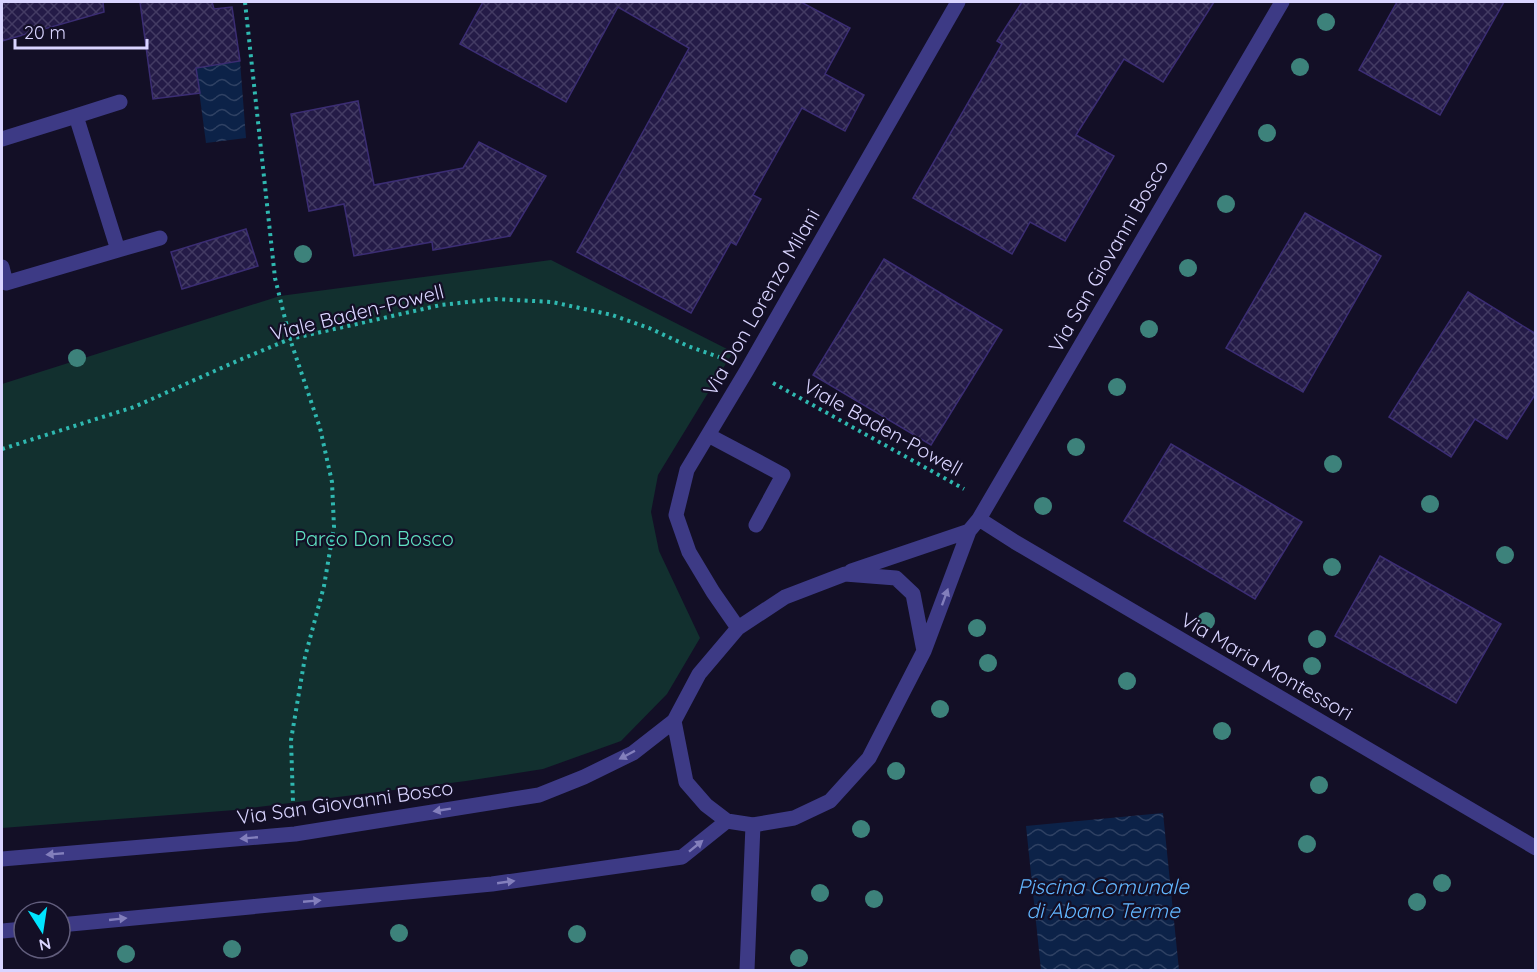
<svg xmlns="http://www.w3.org/2000/svg" width="1537" height="972" viewBox="0 0 1537 972" font-family="Quicksand,sans-serif">
<style>
.park{fill:#12302f}
.water{fill:url(#water-waves)}
.building{fill:url(#building-cross-hatch);stroke:#3b2d73;stroke-width:1.5}
.lines{fill:none;stroke-linecap:round;stroke-linejoin:round}
.path{stroke:#2fb8b0;stroke-width:4;stroke-dasharray:3 4.5;stroke-linecap:butt}
.minor{stroke:#3d3a85;stroke-width:15}
.tree{fill:#3d827b}
.oneway{fill:#837fbc}
.labels{text-anchor:middle;dominant-baseline:central;stroke-width:4.5;stroke-linejoin:round;paint-order:stroke}
.street-label{font-size:20px;fill:#d9d4ff;stroke:#130f26}
.park-label{font-size:20px;fill:#5fe0c0;stroke:#130f26}
.water-label{font-size:21px;font-style:italic;fill:#62b6ff;stroke:#130f26}
</style>
<defs>
<pattern id="water-waves" width="16" height="10" patternUnits="userSpaceOnUse" patternTransform="scale(1.5)"><rect width="16" height="10" fill="#0c2248"/><path d="M0 5q4-4 8 0t8 0" fill="none" stroke="#2f4163"/></pattern>
<pattern id="building-cross-hatch" width="8" height="8" patternUnits="userSpaceOnUse" patternTransform="scale(1.5)"><rect width="8" height="8" fill="#241b47"/><path d="M0 0l8 8M0 8l8-8" fill="none" stroke="#433b63"/></pattern>
</defs>
<rect width="100%" height="100%" fill="#130f26"/>
<path class="park" d="M551 260 733 352 658 475 651 512 659 551 700 638 667 694 621 741 543 769 466 781 235 810 2 828V384L280 296Z"/>
<path class="water" d="M240 61 246 138 206 143 196 68Z
M1163 813 1179 970H1041L1026 826Z"/>
<path class="building" d="M2 2H103L104 12 2 41Z
M140 2H212L214 9 232 7 240 61 196 68 200 93 153 99Z
M483 2H801L850 28 825 74 864 95 845 131 802 108 753 195 761 199 736 245 731 242 691 313 577 252 689 48 618 7 566 102 460 44Z
M1022 2H1214L1163 82 1124 59 1076 135 1114 156 1065 241 1030 222 1012 254 913 198 1002 44 997 41Z
M1397 2H1504L1440 115 1359 70Z
M358 101 374 185 463 168 479 142 546 176 510 236 433 250 432 242 354 256 344 204 309 211 291 114Z
M1305 213 1381 256 1303 392 1226 348Z
M246 229 258 266 182 289 171 252Z
M884 259 1002 330 931 445 813 375Z
M1468 292 1536 334V393L1507 439 1475 419 1451 457 1389 417Z
M1171 444 1302 522 1255 599 1124 521Z
M1380 556 1501 624 1456 703 1335 636Z"/>
<g class="lines">
<path class="path" d="M245 2 275 278 290 339 320 428 332 482 334 527 324 586 305 657 291 740 293 802
M773 383 964 489
M2 449 134 407 237 361 290 339 441 305 495 299 552 302 612 315 649 328 688 346 719 357"/>
<path class="minor" d="M76 116 120 102
M2 139 76 116 118 250 6 283 2 267
M118 250 160 238
M708 435 783 475 756 525
M979 519 1015 542 1536 848
M969 531 979 519 1282 2
M851 571 969 531 924 651
M845 574 896 578 913 594 924 651 869 758 830 801 794 818 753 825 727 821 706 805 686 782 674 721 699 674 738 628 785 597Z
M738 628 713 592 689 552 676 515 687 470 747 370 958 2
M2 859 295 834 539 795 584 777 633 753 674 721
M60 925 492 884 682 857 727 821
M2 931 24 929
M747 970 753 825"/>
</g>
<g class="tree">
<circle cx="1326" cy="22" r="9"/>
<circle cx="1300" cy="67" r="9"/>
<circle cx="1267" cy="133" r="9"/>
<circle cx="1226" cy="204" r="9"/>
<circle cx="303" cy="254" r="9"/>
<circle cx="1188" cy="268" r="9"/>
<circle cx="1149" cy="329" r="9"/>
<circle cx="77" cy="358" r="9"/>
<circle cx="1117" cy="387" r="9"/>
<circle cx="1076" cy="447" r="9"/>
<circle cx="1333" cy="464" r="9"/>
<circle cx="1430" cy="504" r="9"/>
<circle cx="1043" cy="506" r="9"/>
<circle cx="1505" cy="555" r="9"/>
<circle cx="1332" cy="567" r="9"/>
<circle cx="1206" cy="621" r="9"/>
<circle cx="977" cy="628" r="9"/>
<circle cx="1317" cy="639" r="9"/>
<circle cx="988" cy="663" r="9"/>
<circle cx="1312" cy="666" r="9"/>
<circle cx="1127" cy="681" r="9"/>
<circle cx="940" cy="709" r="9"/>
<circle cx="1222" cy="731" r="9"/>
<circle cx="896" cy="771" r="9"/>
<circle cx="1319" cy="785" r="9"/>
<circle cx="861" cy="829" r="9"/>
<circle cx="1307" cy="844" r="9"/>
<circle cx="1442" cy="883" r="9"/>
<circle cx="820" cy="893" r="9"/>
<circle cx="874" cy="899" r="9"/>
<circle cx="1417" cy="902" r="9"/>
<circle cx="399" cy="933" r="9"/>
<circle cx="577" cy="934" r="9"/>
<circle cx="232" cy="949" r="9"/>
<circle cx="126" cy="954" r="9"/>
<circle cx="799" cy="958" r="9"/>
</g>
<defs><path id="oneway-solid" d="M-6-.8H1V-3.2L6.5 0L1 3.2V.8H-6Z" transform="scale(1.5)"/></defs>
<g class="oneway">
<use href="#oneway-solid" transform="translate(945 597) rotate(-70)"/>
<use href="#oneway-solid" transform="translate(627 755) rotate(152)"/>
<use href="#oneway-solid" transform="translate(442 810) rotate(171)"/>
<use href="#oneway-solid" transform="translate(249 838) rotate(175)"/>
<use href="#oneway-solid" transform="translate(696 846) rotate(-39)"/>
<use href="#oneway-solid" transform="translate(55 854) rotate(175)"/>
<use href="#oneway-solid" transform="translate(506 882) rotate(-8)"/>
<use href="#oneway-solid" transform="translate(312 901) rotate(-5)"/>
<use href="#oneway-solid" transform="translate(118 919) rotate(-6)"/>
</g>
<g class="labels">
<g class="street-label">
<text transform="translate(1108 256) rotate(-60)">Via San Giovanni Bosco</text>
<text transform="translate(761 302) rotate(-60)">Via Don Lorenzo Milani</text>
<text transform="translate(357 312) rotate(-14)">Viale Baden-Powell</text>
<text transform="translate(883 427) rotate(29)">Viale Baden-Powell</text>
<text transform="translate(1267 666) rotate(30)">Via Maria Montessori</text>
<text transform="translate(345 802) rotate(-8)">Via San Giovanni Bosco</text>
</g>
<g class="park-label">
<text x="374" y="538">Parco Don Bosco</text>
</g>
<g class="water-label">
<text x="1103" y="886">Piscina Comunale<tspan x="1103" dy="24">di Abano Terme</tspan></text>
</g>
</g>
<rect width="1537" height="972" fill="none" stroke="#d9d4ff" stroke-width="6"/>
<g transform="translate(42 930) rotate(168)"><circle r="28" fill="#130f26" stroke="#625e7d" stroke-width="1.5"/>
<path d="M0-4.5L10 22L0 15L-10 22Z" fill="#00e5ff"/>
<text y="-9" font-size="16" font-weight="bold" text-anchor="middle" fill="#d9d4ff">N</text>
</g>
<path d="M15 39v9h132v-9" fill="none" stroke="#d9d4ff" stroke-width="3"/>
<text x="24" y="39" font-size="18" fill="#d9d4ff" stroke="#130f26" stroke-width="4.5" paint-order="stroke">20 m</text>
</svg>
